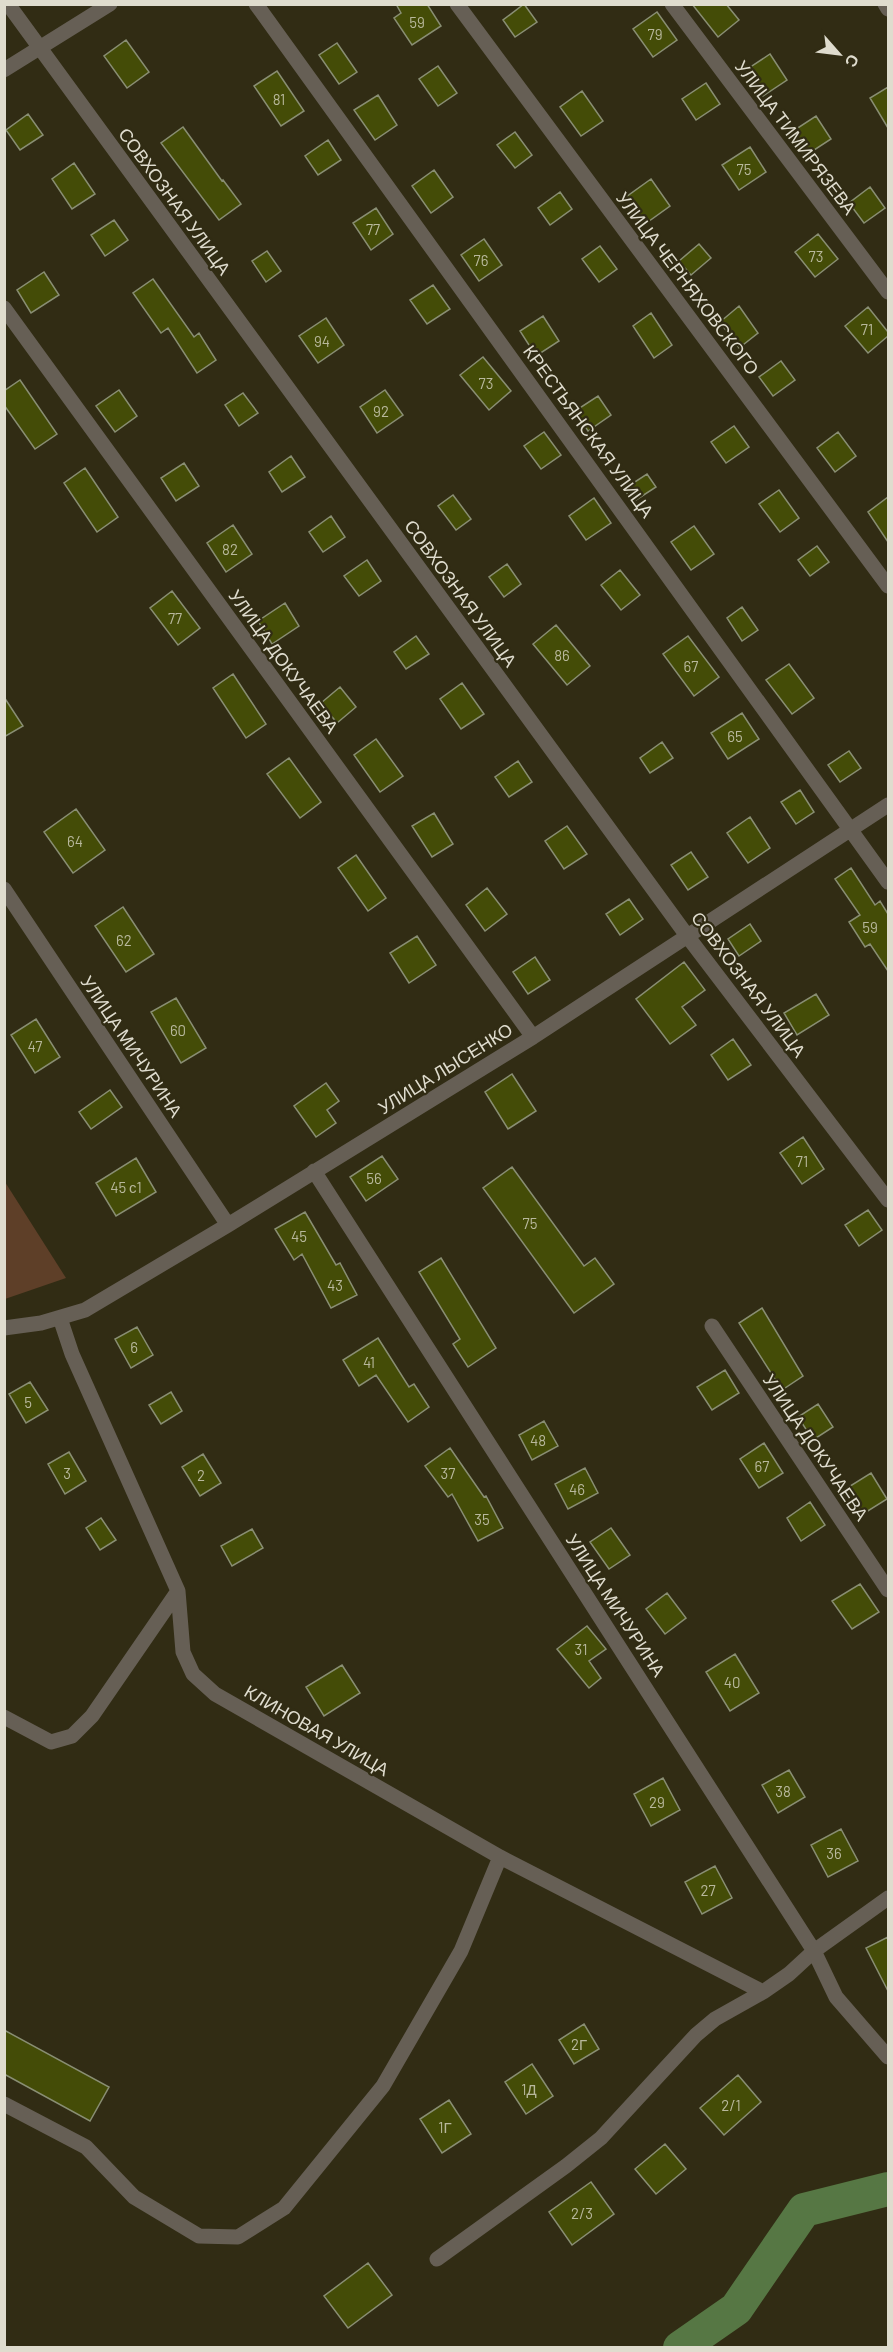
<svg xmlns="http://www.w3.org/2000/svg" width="893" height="2352" viewBox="0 0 893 2352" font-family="Barlow,sans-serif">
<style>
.green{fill:#5e3f28}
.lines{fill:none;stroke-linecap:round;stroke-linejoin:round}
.river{stroke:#567744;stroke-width:34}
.building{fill:#444c07;stroke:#898e73;stroke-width:1.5}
.minor{stroke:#665f55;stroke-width:15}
.labels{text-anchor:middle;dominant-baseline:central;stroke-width:4.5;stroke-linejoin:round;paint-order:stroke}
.number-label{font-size:15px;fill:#b8b89c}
.street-label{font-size:18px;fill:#dfdcce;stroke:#312c14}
</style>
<rect width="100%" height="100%" fill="#312c14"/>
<path class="green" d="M5 1182 66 1278 5 1299H4Z"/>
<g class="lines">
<path class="river" d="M680 2348 736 2309 804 2210 888 2189"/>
</g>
<path class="building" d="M396 4H427L441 26 412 45 394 18 401 13Z
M524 4 537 22 515 37 503 20Z
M692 4H726L739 20 718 37Z
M657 12 677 40 653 57 633 29Z
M126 40 149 72 127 88 104 56Z
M337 43 357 72 339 84 319 55Z
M770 54 787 80 763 96 746 70Z
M438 66 457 93 438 106 419 79Z
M277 71 304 111 281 126 254 86Z
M706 83 720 104 696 120 682 99Z
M888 87V128L870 98Z
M582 91 603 121 581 136 560 107Z
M378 95 397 125 375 140 354 110Z
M28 114 43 135 20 150 6 130Z
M816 116 831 139 805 156 790 133Z
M183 127 222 181 223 180 241 204 219 220 161 143Z
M515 132 532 155 515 168 497 145Z
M328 140 341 160 318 175 305 156Z
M750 147 766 172 739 190 722 165Z
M74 163 95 194 72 209 52 179Z
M434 170 453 197 431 213 412 186Z
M651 179 670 206 645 224 626 197Z
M870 187 885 208 864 223 849 203Z
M560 192 572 209 550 225 538 208Z
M376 208 393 234 371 250 353 223Z
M114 220 128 240 105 256 91 235Z
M818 234 838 259 815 277 795 252Z
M484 239 502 265 479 281 461 255Z
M699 244 711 258 691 275 679 261Z
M600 246 617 269 599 282 582 259Z
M267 251 281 271 266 282 252 261Z
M44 272 59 295 31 313 17 290Z
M153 279 194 337 199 333 216 360 197 373 168 328 161 333 133 293Z
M433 285 450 309 427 324 410 300Z
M739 306 758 333 739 348 720 322Z
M868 307 888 332V336L868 353 845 326Z
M651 313 672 345 654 358 633 326Z
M543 316 559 341 536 356 520 331Z
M326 318 344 345 318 363 299 336Z
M483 357 511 391 489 410 460 375Z
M781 361 795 380 773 396 759 377Z
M20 380 57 434 35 449 4 405V391Z
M119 390 137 416 115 432 96 406Z
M385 390 403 415 377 433 360 407Z
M243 393 258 413 239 426 225 405Z
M598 396 611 415 588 431 575 411Z
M734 426 749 447 726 463 711 442Z
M544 432 561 455 541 469 524 446Z
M838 432 856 456 835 472 817 448Z
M291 456 305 477 282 492 269 472Z
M184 463 199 486 176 501 161 478Z
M85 468 118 517 97 532 64 483Z
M647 474 656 487 633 502 624 489Z
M779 490 799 518 780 532 759 504Z
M453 495 471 519 456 530 438 506Z
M888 497V542L868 512Z
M594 498 611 523 586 540 569 516Z
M331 516 345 537 323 552 309 532Z
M233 525 252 554 226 572 207 543Z
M694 526 714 554 691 570 671 542Z
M817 546 829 562 810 576 798 560Z
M367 560 381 581 359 596 344 576Z
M507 564 521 584 504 597 489 577Z
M620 570 640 595 621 610 601 585Z
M172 591 200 628 178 645 150 608Z
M285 603 299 626 272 644 258 621Z
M742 607 758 630 742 641 727 618Z
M556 625 590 666 567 685 533 644Z
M416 636 429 654 406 669 394 652Z
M688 636 719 677 694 696 663 654Z
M789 664 814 698 792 714 766 680Z
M233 674 266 724 246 738 213 688Z
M462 683 484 714 461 729 440 699Z
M340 687 356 707 337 723 321 703Z
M4 697 23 726 4 737Z
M742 713 759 739 728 759 711 733Z
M376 739 403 776 380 792 354 755Z
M662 742 673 758 650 773 640 758Z
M849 751 861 768 840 782 828 765Z
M289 758 321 802 300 818 267 774Z
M518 761 532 782 509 797 495 777Z
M800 790 814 812 796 824 781 802Z
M76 809 105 850 73 873 44 832Z
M434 813 453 844 432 857 412 826Z
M750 817 770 848 748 863 727 833Z
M567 826 587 854 564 869 545 841Z
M691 852 708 877 688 890 671 865Z
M356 855 386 898 368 911 338 868Z
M851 868 875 905 880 901 888 914V971L870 944 865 947 849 922 860 915 835 879Z
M487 888 507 914 485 931 466 905Z
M629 899 643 919 620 935 606 914Z
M123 907 154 954 126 972 95 926Z
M750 924 761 941 739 956 728 939Z
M417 936 436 965 409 983 390 953Z
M535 957 550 980 528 994 513 972Z
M684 962 705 990 682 1007 696 1025 670 1044 636 999Z
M816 994 829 1015 797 1035 784 1013Z
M176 998 206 1048 181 1063 151 1012Z
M36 1019 60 1057 35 1073 11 1035Z
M733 1039 751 1065 728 1080 711 1055Z
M512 1074 536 1111 508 1129 485 1092Z
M326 1083 339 1101 327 1110 336 1123 316 1137 294 1106Z
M110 1090 122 1107 91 1129 79 1112Z
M803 1137 824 1169 802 1184 780 1153Z
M382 1156 398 1179 366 1201 350 1177Z
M136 1158 156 1192 116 1216 96 1183Z
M512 1167 584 1266 595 1258 614 1284 574 1313 483 1188Z
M868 1210 882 1230 859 1246 845 1225Z
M305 1212 336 1265 340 1263 357 1295 331 1308 302 1254 294 1260 275 1229Z
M441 1258 496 1348 468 1367 453 1344 460 1339 419 1272Z
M762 1308 803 1376 782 1390 739 1323Z
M137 1327 153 1355 131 1368 115 1339Z
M378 1338 409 1387 414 1384 429 1407 408 1422 376 1375 359 1386 343 1360Z
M725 1370 739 1393 712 1410 697 1387Z
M30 1382 48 1410 26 1423 9 1394Z
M171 1392 182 1411 161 1424 149 1405Z
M818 1404 833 1427 813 1440 798 1417Z
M544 1421 558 1446 532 1460 519 1435Z
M764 1443 783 1473 759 1488 740 1459Z
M450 1448 484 1497 486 1496 503 1528 478 1541 452 1494 448 1497 425 1466Z
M69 1452 86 1481 65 1494 48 1464Z
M203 1454 221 1483 200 1496 182 1467Z
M585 1468 598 1493 568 1509 555 1484Z
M871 1473 887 1499 863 1514 847 1488Z
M810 1502 825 1525 801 1541 787 1518Z
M101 1518 116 1540 100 1550 86 1528Z
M611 1528 630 1555 609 1569 590 1542Z
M252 1529 263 1548 232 1566 221 1546Z
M860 1584 879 1612 852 1629 832 1601Z
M667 1593 686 1618 665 1634 646 1609Z
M587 1626 606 1649 589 1661 601 1678 589 1688 557 1649Z
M735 1654 759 1693 730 1711 706 1672Z
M342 1665 360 1693 324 1716 306 1687Z
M789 1770 805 1797 778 1813 762 1785Z
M663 1778 680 1810 651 1826 634 1794Z
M841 1829 858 1861 828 1877 811 1845Z
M715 1866 732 1898 702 1914 685 1882Z
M888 1937V1991L866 1948Z
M584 2024 599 2049 574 2064 559 2040Z
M4 2030 109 2087 90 2121 4 2074Z
M532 2064 553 2096 526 2114 505 2082Z
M738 2075 761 2102 724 2135 700 2108Z
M449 2100 471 2134 442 2153 420 2119Z
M665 2144 686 2169 656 2194 635 2169Z
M591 2182 614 2214 572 2245 549 2212Z
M368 2263 392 2295 348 2328 324 2296Z"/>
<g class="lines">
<path class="minor" d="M8 4 688 937 888 1200
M256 4 888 882
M457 4 888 586
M672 4 888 292
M885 4 888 9
M4 70 110 4
M4 308 533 1037
M4 889 228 1225
M314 1171 814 1951 836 1997 888 2057
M60 1318 72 1354 178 1591 183 1652 193 1674 215 1694 500 1857 763 1992
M712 1326 888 1590
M4 1328 41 1323 85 1310 228 1225 533 1037 888 805
M4 1717 51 1742 72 1736 92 1716 178 1591
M4 2104 86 2147 134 2197 199 2236 238 2237 284 2208 383 2086 461 1951 500 1857
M437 2259 566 2166 601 2138 696 2035 715 2019 763 1992 789 1974 814 1951 888 1898"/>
</g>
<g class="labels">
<g class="number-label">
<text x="417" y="22">59</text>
<text x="655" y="34">79</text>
<text x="279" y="99">81</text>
<text x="744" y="169">75</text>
<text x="373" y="229">77</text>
<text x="816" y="256">73</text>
<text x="481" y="260">76</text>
<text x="867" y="329">71</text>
<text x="322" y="341">94</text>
<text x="486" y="383">73</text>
<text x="381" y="411">92</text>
<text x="230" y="549">82</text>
<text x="175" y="618">77</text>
<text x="562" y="655">86</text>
<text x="691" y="666">67</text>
<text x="735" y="736">65</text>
<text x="75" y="841">64</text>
<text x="870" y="927">59</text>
<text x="124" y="940">62</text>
<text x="178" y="1030">60</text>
<text x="35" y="1046">47</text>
<text x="802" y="1161">71</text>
<text x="374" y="1178">56</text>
<text x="126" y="1187">45 с1</text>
<text x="530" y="1223">75</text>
<text x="299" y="1236">45</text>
<text x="335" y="1285">43</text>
<text x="134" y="1347">6</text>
<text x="369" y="1362">41</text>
<text x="28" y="1402">5</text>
<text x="538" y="1440">48</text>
<text x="762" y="1466">67</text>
<text x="67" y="1473">3</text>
<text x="448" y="1473">37</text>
<text x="201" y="1475">2</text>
<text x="577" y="1489">46</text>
<text x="482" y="1519">35</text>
<text x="581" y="1649">31</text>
<text x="732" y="1682">40</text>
<text x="783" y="1791">38</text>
<text x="657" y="1802">29</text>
<text x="834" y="1853">36</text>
<text x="708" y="1890">27</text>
<text x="579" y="2044">2Г</text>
<text x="529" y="2089">1Д</text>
<text x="731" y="2105">2/1</text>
<text x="445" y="2127">1Г</text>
<text x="582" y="2213">2/3</text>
</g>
<g class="street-label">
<text transform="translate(796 137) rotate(53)">УЛИЦА ТИМИРЯЗЕВА</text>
<text transform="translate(175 201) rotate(54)">СОВХОЗНАЯ УЛИЦА</text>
<text transform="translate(688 283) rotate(53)">УЛИЦА ЧЕРНЯХОВСКОГО</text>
<text transform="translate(589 431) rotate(54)">КРЕСТЬЯНСКАЯ УЛИЦА</text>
<text transform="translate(461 593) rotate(54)">СОВХОЗНАЯ УЛИЦА</text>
<text transform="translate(284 661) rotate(54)">УЛИЦА ДОКУЧАЕВА</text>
<text transform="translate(749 984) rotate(53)">СОВХОЗНАЯ УЛИЦА</text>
<text transform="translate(132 1046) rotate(56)">УЛИЦА МИЧУРИНА</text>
<text transform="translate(445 1068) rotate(-32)">УЛИЦА ЛЫСЕНКО</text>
<text transform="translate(816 1447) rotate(56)">УЛИЦА ДОКУЧАЕВА</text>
<text transform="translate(616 1605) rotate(57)">УЛИЦА МИЧУРИНА</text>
<text transform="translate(317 1730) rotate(30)">КЛИНОВАЯ УЛИЦА</text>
</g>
</g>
<rect width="893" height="2352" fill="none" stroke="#dfdcce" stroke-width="12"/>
<g transform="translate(839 54) rotate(118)" stroke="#312c14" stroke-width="4.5" paint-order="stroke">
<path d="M0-4.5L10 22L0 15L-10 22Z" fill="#dfdcce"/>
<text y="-9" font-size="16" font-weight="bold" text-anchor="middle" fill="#dfdcce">С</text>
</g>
</svg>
